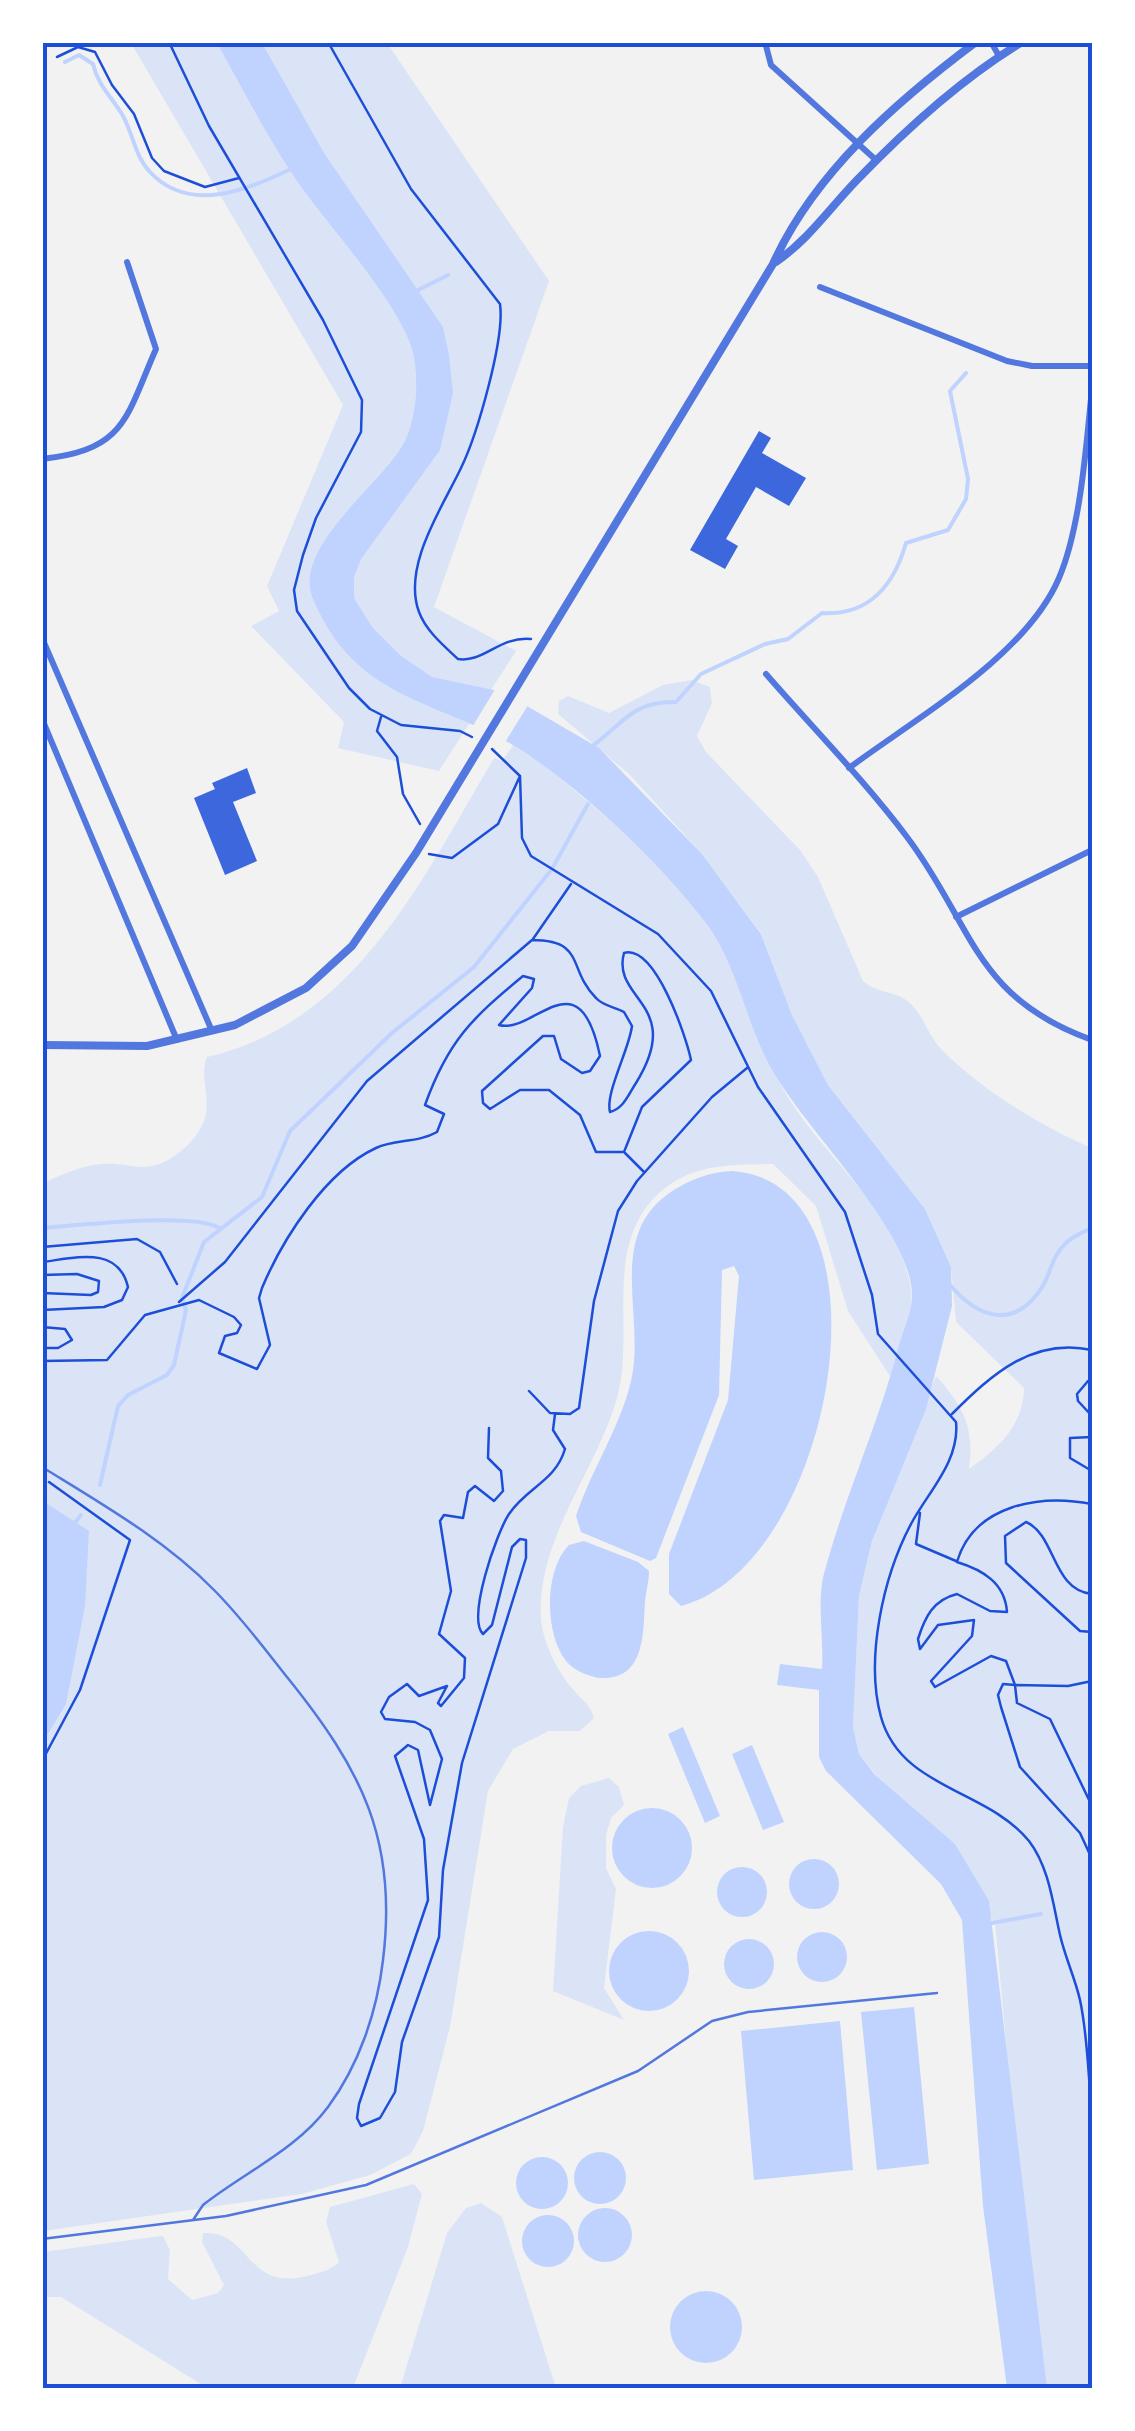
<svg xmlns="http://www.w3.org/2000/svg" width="1135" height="2431" viewBox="0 0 1135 2431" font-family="'DM Sans',sans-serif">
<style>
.green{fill:#dbe4f7}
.water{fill:#bfd3fe}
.pier{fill:#f2f2f2}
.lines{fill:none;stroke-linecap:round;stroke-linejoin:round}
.stream{stroke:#bfd3fe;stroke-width:4}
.building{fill:#3d67dc}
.path{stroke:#1d4ed8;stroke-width:2.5}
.service{stroke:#5277de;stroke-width:2.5}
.minor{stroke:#5277de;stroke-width:6}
.tertiary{stroke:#5277de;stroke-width:8}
.neatline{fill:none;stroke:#1d4ed8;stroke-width:4}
</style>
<rect width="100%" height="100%" fill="#f2f2f2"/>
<path class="green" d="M131 43H387L549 281 434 607 516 651 439 771 338 748 344 722 251 626 279 611 267 586 343 405Z
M692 680 710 687 712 703 697 736 706 752 800 850 818 877 863 981C877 994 897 990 911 1004 924 1017 929 1037 942 1050 982 1090 1040 1126 1092 1148V2388H1047L1017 2160 995 1923 859 1754 853 1727 859 1596 872 1541 936 1376C963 1406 975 1428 969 1469 998 1448 1023 1427 1024 1388L956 1322 951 1267 925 1209 828 1085 792 1015 761 933 702 854 630 775 558 714 559 701 568 696 609 713 663 685Z
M516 741C586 803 678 865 723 950 750 1002 761 1058 795 1108 835 1167 900 1217 911 1290 915 1315 897 1353 891 1378L848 1311 816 1206 773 1164C727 1165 687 1163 653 1199 604 1253 635 1334 617 1398 596 1472 536 1540 541 1619 543 1642 557 1671 572 1688 581 1700 590 1703 594 1718L580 1731H549L513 1749 488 1791 450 2027 423 2131 411 2154 370 2175 302 2194 43 2231 42 1184C57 1176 77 1168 94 1165 111 1162 123 1165 140 1167 166 1169 198 1142 205 1118 211 1097 199 1076 207 1057 356 1023 424 876 494 758L502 761Z
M609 1778 619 1787 624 1805 611 1818 606 1835V1868L616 1889 604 1988 624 2020 553 1991 563 1827 569 1798 581 1786Z
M414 2184 422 2194 408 2247 353 2388H207L61 2297H43V2252L153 2237 163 2236 170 2250 168 2279 192 2300 218 2293 224 2285 202 2242 203 2233C252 2230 245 2294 311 2275 322 2272 331 2270 339 2262L326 2222 330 2207Z
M481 2203 502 2217 556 2388H400L447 2233 466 2208Z"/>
<path class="water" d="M217 43H262L324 153 443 327 449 355 453 393 440 450 361 559 354 577V598L372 627 401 656 432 677 503 692 599 748 702 854 761 934 792 1015 828 1085 925 1209 951 1267 952 1306 926 1409 872 1541 859 1596 853 1727 859 1754 875 1775 955 1844 989 1901 1047 2388H1007L983 2206 962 1920 941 1884 826 1771 819 1757V1690L777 1685 780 1664 822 1669C824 1638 816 1599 825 1570 846 1493 880 1420 900 1342 904 1328 913 1309 912 1294 910 1229 806 1131 771 1068 745 1021 738 966 706 923 661 864 593 800 533 758 451 699 359 709 313 599 291 547 384 483 405 441 416 417 418 389 415 363 410 311 323 222 291 172 264 131 241 86 217 43Z
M732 1171C900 1182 836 1565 681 1606L669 1594V1554L728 1400 739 1276 734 1266 722 1270 719 1395 656 1558 650 1561 581 1532 576 1516C591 1470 620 1428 631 1381 646 1319 606 1239 668 1194 688 1180 709 1172 732 1171Z
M43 1501 89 1531 85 1606 66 1704 43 1742Z
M584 1541 638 1562 649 1571C649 1582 646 1591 645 1602 643 1631 646 1680 601 1678 589 1677 575 1671 567 1662 544 1635 544 1570 569 1545Z
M683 1727 720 1816 705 1823 668 1734Z
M752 1745 784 1822 763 1830 732 1754Z
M612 1848a40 40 0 1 1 80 0a40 40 0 1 1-80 0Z
M789 1884a25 25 0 1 1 50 0a25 25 0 1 1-50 0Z
M717 1892a25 25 0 1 1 50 0a25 25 0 1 1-50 0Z
M609 1971a40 40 0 1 1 80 0a40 40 0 1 1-80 0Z
M797 1957a25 25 0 1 1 50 0a25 25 0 1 1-50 0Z
M724 1964a25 25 0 1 1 50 0a25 25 0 1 1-50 0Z
M914 2007 929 2164 877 2170 861 2012Z
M840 2021 853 2170 754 2180 741 2031Z
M574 2178a26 26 0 1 1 52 0a26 26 0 1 1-52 0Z
M516 2183a26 26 0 1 1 52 0a26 26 0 1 1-52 0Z
M578 2235a27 27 0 1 1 54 0a27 27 0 1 1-54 0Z
M522 2241a26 26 0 1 1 52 0a26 26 0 1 1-52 0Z
M670 2327a36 36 0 1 1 72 0a36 36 0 1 1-72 0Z"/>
<path class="pier" d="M497 686 530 702 504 744 471 729Z"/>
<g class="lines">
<path class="stream" d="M65 62 79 55 93 64C98 86 112 97 123 116 133 134 135 156 150 172 190 215 250 189 293 168
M416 291 448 275
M591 747C624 723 632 701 676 702L701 674 765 644 788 639 822 613C869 616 894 585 906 543L948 530 966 499 968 479 950 391 966 373
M42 1228C78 1225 196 1212 219 1228
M950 1285C979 1319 1016 1331 1044 1284 1051 1270 1053 1255 1066 1243 1073 1236 1083 1232 1092 1228
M100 1485 118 1406 128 1395 167 1375 174 1365 186 1310 182 1298 204 1242 262 1197 290 1131 392 1033 474 967 552 869 588 804
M74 1524 81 1515
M992 1923 1041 1914"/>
</g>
<path class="building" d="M759 431 771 438 762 453 806 478 789 506 756 487 726 539 738 546 725 569 690 550Z
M247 768 256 793 233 802 257 861 225 875 194 798 215 789 212 783Z"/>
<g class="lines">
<path class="path" d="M169 42 209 126 323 320 362 400 361 432 316 518 303 555 294 590 297 611 349 688 370 709 401 725 460 731 472 737
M328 42 411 189 500 304C505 339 477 435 461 468 442 508 402 566 419 612 426 631 444 646 458 659 484 663 499 636 531 639
M57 57 78 47 95 52 112 85 134 114 152 158 164 171 205 187 239 178
M381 717 377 731 397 757 403 794 420 824
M492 749 520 776 522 838 531 856 658 934 711 991 758 1087 845 1212 872 1295 878 1334 956 1422C960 1461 928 1492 911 1524 883 1577 865 1659 881 1717 901 1789 987 1789 1029 1841 1049 1867 1053 1904 1060 1935 1065 1957 1075 1978 1080 2000 1088 2037 1088 2076 1092 2114
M429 854 452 858 498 824 520 776
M533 939 571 884
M625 1153 644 1172
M42 1247 137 1239 160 1252 177 1284
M42 1262C75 1258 118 1245 128 1287L122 1300 104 1307 42 1310
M42 1275 77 1274 99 1281 98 1292 91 1295 42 1293
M42 1327 65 1329 72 1340 58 1348H42
M42 1361 107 1360 145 1315 199 1300 234 1317 241 1325 237 1333 225 1336 219 1353 257 1369 270 1345 259 1298 262 1288C283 1238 326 1171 376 1148 395 1139 418 1143 437 1132L444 1114 425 1105C448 1041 472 1018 523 976L534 979 532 988 499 1025C534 1035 579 954 600 1056L590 1071 582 1073 561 1059 554 1036H543L482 1091 483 1103 490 1109 520 1090H549L580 1115 596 1152H624L642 1107 691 1060C686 1036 655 944 624 953 611 1000 685 1004 636 1083 628 1095 624 1108 610 1112 605 1093 629 1050 632 1026L624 1012C615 1007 603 1006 596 998 567 969 586 940 532 940L367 1081 225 1262 179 1302
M1092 1382 1088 1381 1077 1394 1078 1401 1092 1416
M529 1391 550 1413 570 1414 579 1408 594 1301 618 1211 637 1181 712 1097 747 1068
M952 1414C992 1374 1033 1337 1092 1350
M489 1428 488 1458 501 1471 503 1491 494 1501 475 1486 468 1492 463 1518 444 1515 440 1521 451 1591 439 1634 465 1658 464 1678 441 1706 438 1703 447 1686 419 1696 407 1684 389 1697 381 1712 385 1719 415 1722 430 1730 442 1759 430 1805 418 1750 408 1745 395 1756 424 1839 428 1900 359 2104 357 2118 361 2126 380 2118 395 2092 402 2042 439 1937 443 1870 462 1763 526 1558V1540L520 1539 512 1547 492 1625 483 1634C467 1618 496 1534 509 1514 527 1487 555 1482 565 1449L553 1430 555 1414
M1092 1437 1070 1438V1458L1092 1471
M1092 1504C1041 1494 974 1504 957 1562 983 1570 1005 1583 1007 1612L990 1611 957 1594C933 1600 925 1617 918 1639L920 1649 938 1625 974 1620 972 1636 931 1681 935 1687 991 1656 1006 1661 1015 1685 1068 1686 1092 1681
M920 1513 916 1544 956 1561
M1092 1594C1052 1590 1056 1535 1026 1522L1005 1536 1006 1563 1080 1631 1092 1632
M42 1761 80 1690 130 1540 49 1482
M1092 1806 1050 1719 1017 1703 1015 1685 1003 1684 998 1695 1001 1707 1020 1767 1080 1833 1092 1859"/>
<path class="service" d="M42 1467C102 1504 165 1540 214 1590 241 1617 264 1648 287 1677 361 1769 398 1839 383 1960 377 2012 359 2065 328 2107 296 2150 245 2172 203 2205L193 2220
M42 2239 226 2216 366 2185 638 2071 712 2021 748 2012 937 1993"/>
<path class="minor" d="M765 42 771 65 876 160
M991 42 999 56
M820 287 1007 361 1032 366H1092
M42 459C126 450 126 417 156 349L127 262
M42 638 212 1031
M766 674C813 728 864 780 907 837 974 926 973 997 1092 1040
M42 719 177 1040
M849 768C916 718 1026 656 1059 578 1081 526 1086 446 1092 389
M956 917 1092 850"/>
<path class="tertiary" d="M776 262C809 239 829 209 857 180 906 129 961 79 1022 42
M42 1045 147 1046 235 1025 306 988 352 946 416 853 773 264C814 173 897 101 976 42"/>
</g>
<rect width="1135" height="2431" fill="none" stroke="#ffffff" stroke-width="90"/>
<rect x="45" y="45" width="1045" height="2341" class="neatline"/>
</svg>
